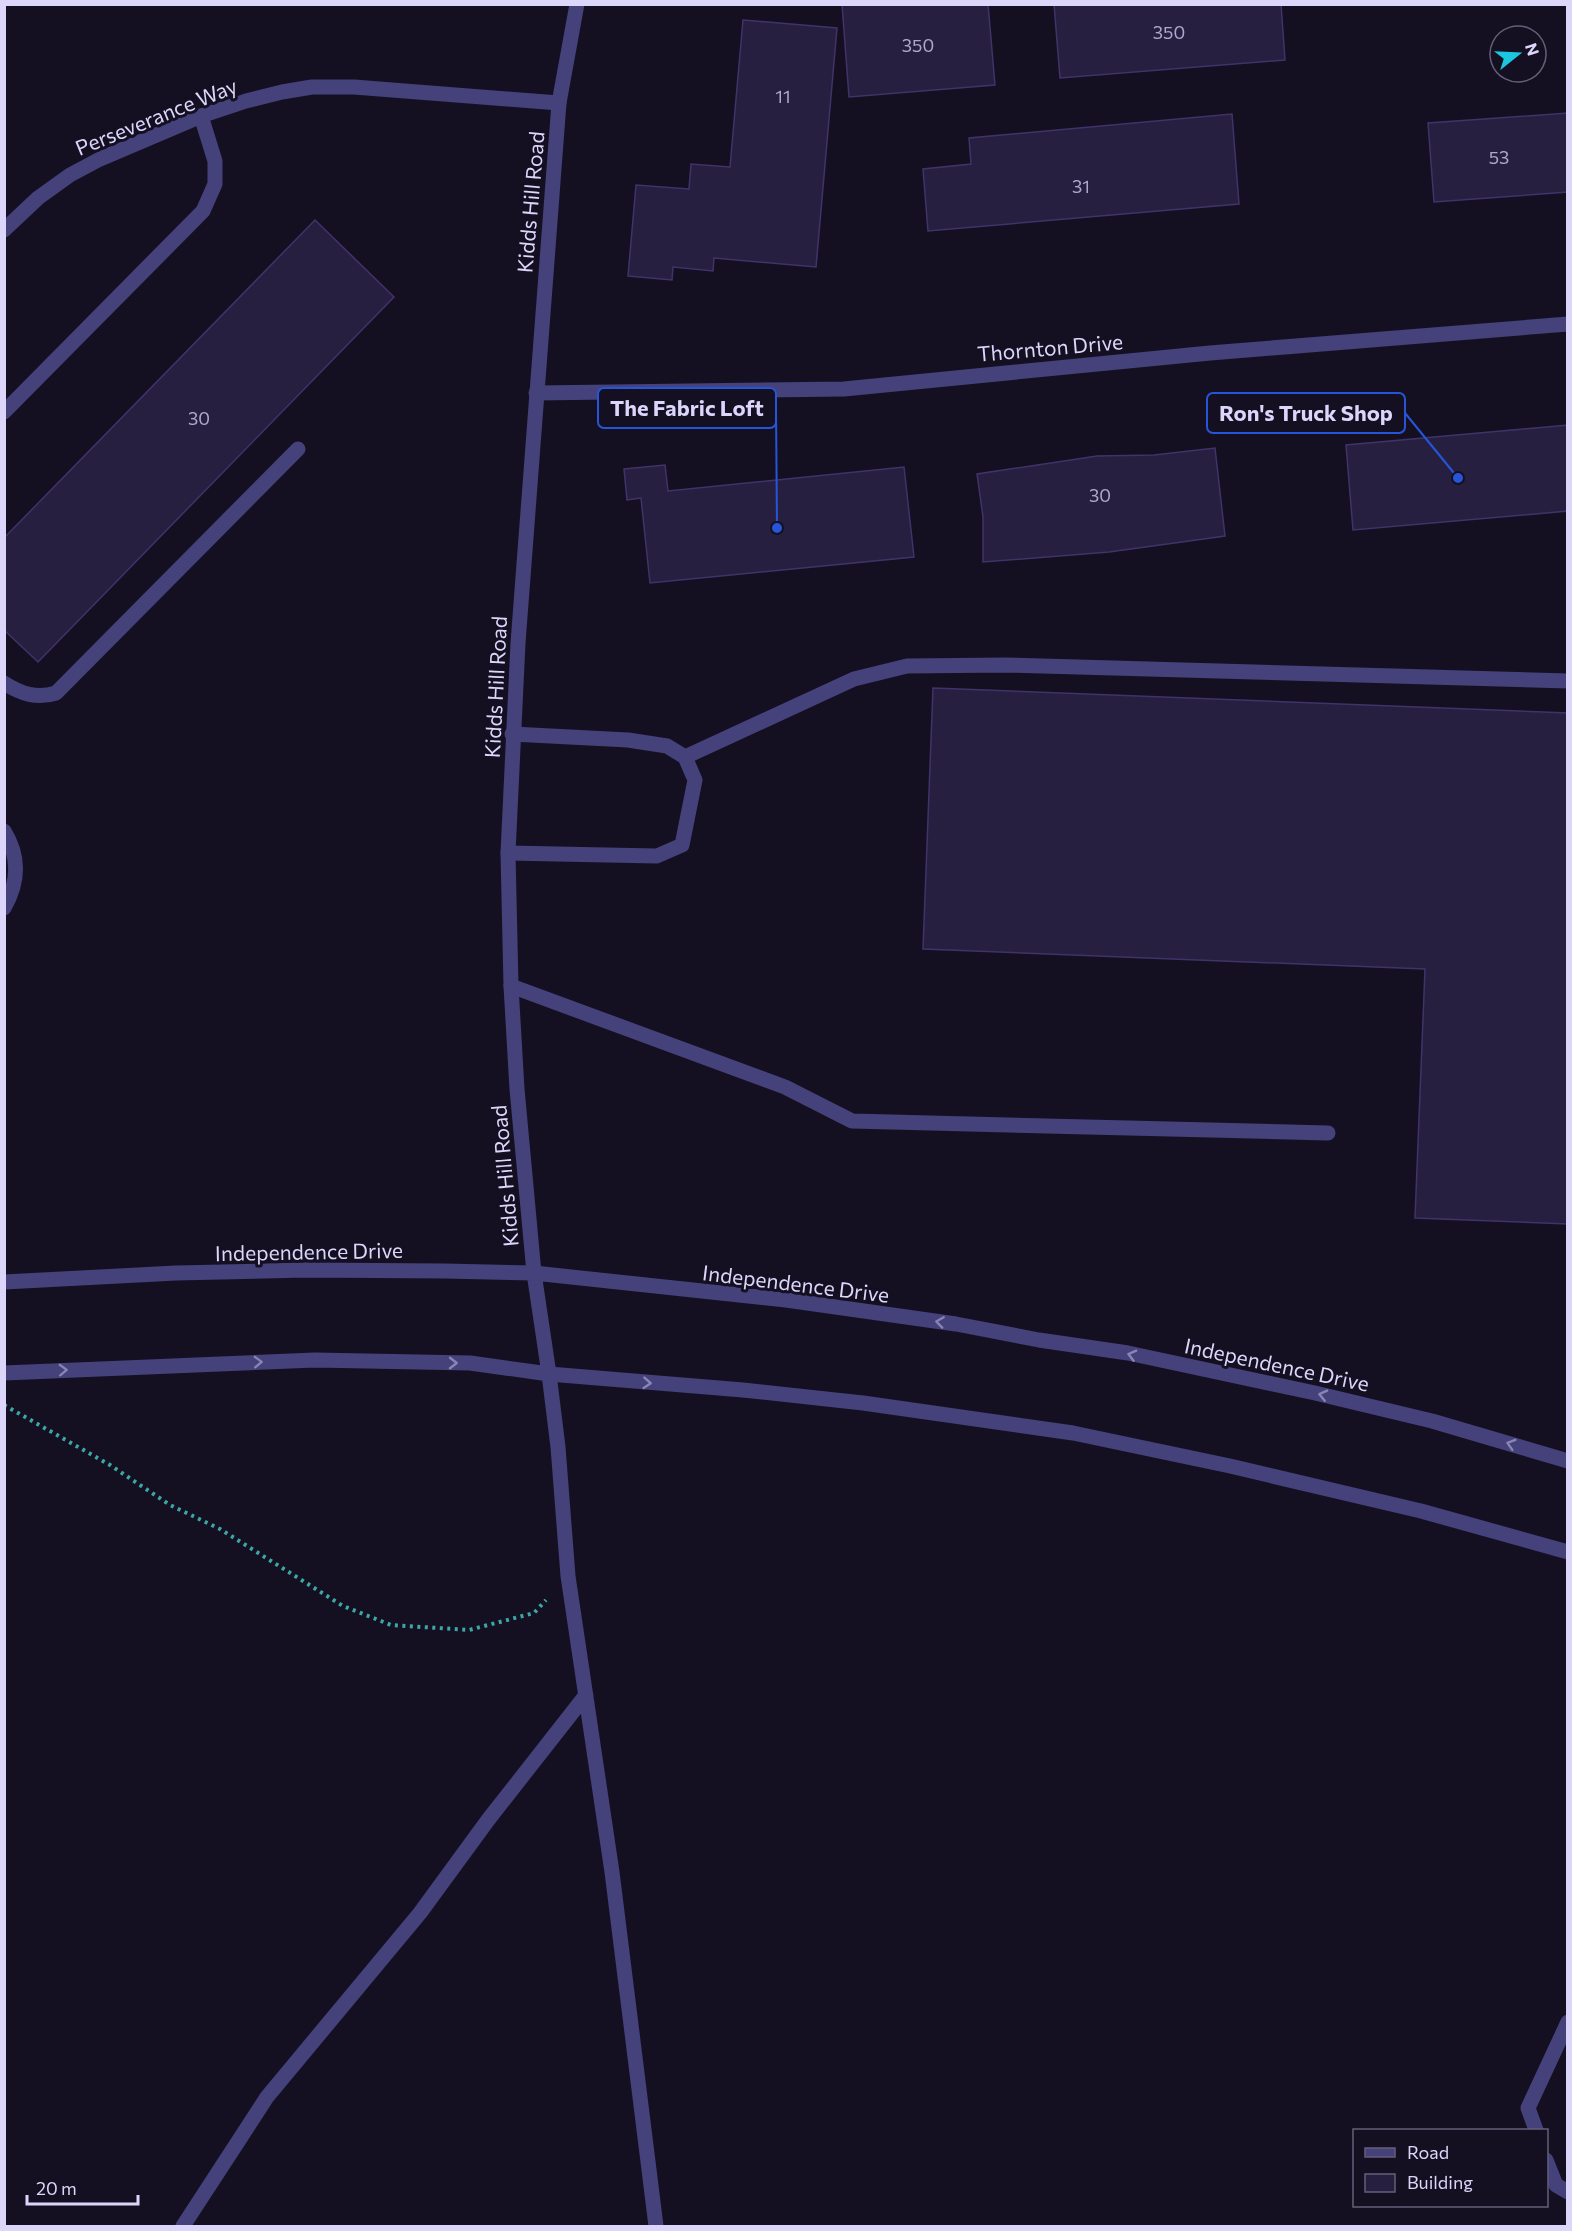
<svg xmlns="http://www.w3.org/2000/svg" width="1572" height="2231" viewBox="0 0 1572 2231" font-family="Commissioner,sans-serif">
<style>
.building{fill:#271f40;stroke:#40336a;stroke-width:1.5}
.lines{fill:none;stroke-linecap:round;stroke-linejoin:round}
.path{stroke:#3da7a5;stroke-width:4;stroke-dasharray:3 4.5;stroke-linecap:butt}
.service{stroke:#45417b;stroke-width:15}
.minor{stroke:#45417b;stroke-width:15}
.tertiary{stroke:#45417b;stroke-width:15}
.oneway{stroke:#8884b4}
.labels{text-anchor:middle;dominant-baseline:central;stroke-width:6;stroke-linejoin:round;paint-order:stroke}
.number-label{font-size:18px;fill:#aea8cc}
.street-label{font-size:21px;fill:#dbd6fa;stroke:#141022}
.leader{fill:none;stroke:#2655da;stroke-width:2}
.callout-dot{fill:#2655da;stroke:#141022;stroke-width:2}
.callout{fill:#141022;stroke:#2655da;stroke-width:2}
.callout-label{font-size:22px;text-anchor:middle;font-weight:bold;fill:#dbd6fa}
</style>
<rect width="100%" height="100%" fill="#141022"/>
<path class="building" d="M842 4H988L995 85 849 97Z
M1054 4H1281L1285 60 1060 78Z
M743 20 837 28 816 267 714 258 713 271 673 267 672 280 628 276 636 185 689 189 691 164 730 167Z
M1568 113V192L1434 202 1428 123Z
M1232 114 1239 204 928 231 923 169 971 164 969 138Z
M315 220 394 297 38 662 4 630V538Z
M1568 425V511L1353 530 1346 445Z
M1215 448 1225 536 1109 552 983 562V517L977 474 1097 456 1154 455Z
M665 465 668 491 904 467 914 557 650 583 641 498 627 500 624 469Z
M933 688 1568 713V1224L1415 1218 1425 969 923 949Z"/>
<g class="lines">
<path class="path" d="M4 1405 110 1465 170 1505 220 1529 343 1606 391 1625 469 1630 534 1613 546 1600"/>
<path class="service" d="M4 412 203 211 215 184V161L201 116
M4 683C21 694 37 699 56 693L298 449
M685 757 854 679 907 666 1007 665 1568 681
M4 831C20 857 19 882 4 908
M508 853 657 856 682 845 695 780 685 757 667 746 628 740 512 734
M511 986 785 1087 852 1121 1328 1133
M549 1374 558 1447 568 1576 612 1872 656 2226
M183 2226 267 2097 420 1913 488 1820 586 1695"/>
<path class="minor" d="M4 230 38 198 70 175 100 159 201 116 246 101 282 92 312 87H354L559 103
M536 393 844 389 1210 353 1568 324
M1536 2130 1528 2108 1568 2022
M1546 2160 1556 2185 1568 2192"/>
<path class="tertiary" d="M4 1282 176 1273 305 1270 445 1271 534 1273 786 1300 956 1324 1039 1340 1128 1353 1315 1393 1432 1421 1568 1461
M4 1373 315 1360 470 1363 549 1374 743 1390 863 1403 1073 1433 1230 1466 1421 1511 1568 1552
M549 1374 534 1273 517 1089 511 986 508 853 518 643 559 103 577 4"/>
</g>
<defs><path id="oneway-chevron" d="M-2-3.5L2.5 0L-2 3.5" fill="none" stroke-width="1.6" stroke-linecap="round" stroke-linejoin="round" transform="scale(1.5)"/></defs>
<g class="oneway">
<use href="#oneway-chevron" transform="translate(940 1322) rotate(-172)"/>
<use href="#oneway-chevron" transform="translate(1132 1355) rotate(-165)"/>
<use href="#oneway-chevron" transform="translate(258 1362) rotate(-2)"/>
<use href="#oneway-chevron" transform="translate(453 1363)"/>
<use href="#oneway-chevron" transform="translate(63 1370) rotate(-2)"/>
<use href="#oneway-chevron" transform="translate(647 1383) rotate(4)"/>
<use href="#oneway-chevron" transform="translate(1323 1395) rotate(-167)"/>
<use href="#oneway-chevron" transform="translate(1511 1444) rotate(-163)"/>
</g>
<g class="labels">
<g class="number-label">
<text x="1169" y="32">350</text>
<text x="918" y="45">350</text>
<text x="783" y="96">11</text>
<text x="1499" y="157">53</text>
<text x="1081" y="186">31</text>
<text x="199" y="418">30</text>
<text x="1100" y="495">30</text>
</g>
<g class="street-label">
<text transform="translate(156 116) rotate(-22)">Perseverance Way</text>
<text transform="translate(530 202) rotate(-85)">Kidds Hill Road</text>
<text transform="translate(1050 347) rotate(-5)">Thornton Drive</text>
<text transform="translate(495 687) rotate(-87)">Kidds Hill Road</text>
<text transform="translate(504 1176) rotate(-95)">Kidds Hill Road</text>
<text transform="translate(309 1251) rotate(-1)">Independence Drive</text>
<text transform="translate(796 1283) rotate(7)">Independence Drive</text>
<text transform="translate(1277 1364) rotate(12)">Independence Drive</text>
</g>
</g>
<path class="leader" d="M777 528L776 408M1458 478L1405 413"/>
<g class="callout-dot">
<circle cx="777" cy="528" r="6"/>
<circle cx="1458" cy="478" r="6"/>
</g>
<g class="callout">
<rect x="598" y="388" width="178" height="40" rx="6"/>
<rect x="1207" y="393" width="198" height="40" rx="6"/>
</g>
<g class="callout-label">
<text x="687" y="416">The Fabric Loft</text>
<text x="1306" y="421">Ron's Truck Shop</text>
</g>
<rect width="1572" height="2231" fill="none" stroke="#dbd6fa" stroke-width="12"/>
<rect x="1353" y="2129" width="195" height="78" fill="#141022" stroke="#645f78" stroke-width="1.5"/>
<rect x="1365" y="2148" width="30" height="9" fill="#45417b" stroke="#645f78" stroke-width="1.5"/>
<text x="1407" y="2159" font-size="18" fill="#dbd6fa">Road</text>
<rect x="1365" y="2174" width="30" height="18" fill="#271f40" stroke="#645f78" stroke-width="1.5"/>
<text x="1407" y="2189" font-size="18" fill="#dbd6fa">Building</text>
<g transform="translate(1518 54) rotate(72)"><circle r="28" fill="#141022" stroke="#645f78" stroke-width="1.5"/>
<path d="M0-4.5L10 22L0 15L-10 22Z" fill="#1bc6e1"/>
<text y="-9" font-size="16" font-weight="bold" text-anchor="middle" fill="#dbd6fa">N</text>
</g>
<path d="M27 2195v9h111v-9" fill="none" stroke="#dbd6fa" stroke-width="3"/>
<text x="36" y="2195" font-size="18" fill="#dbd6fa" stroke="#141022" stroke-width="4.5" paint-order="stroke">20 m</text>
</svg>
